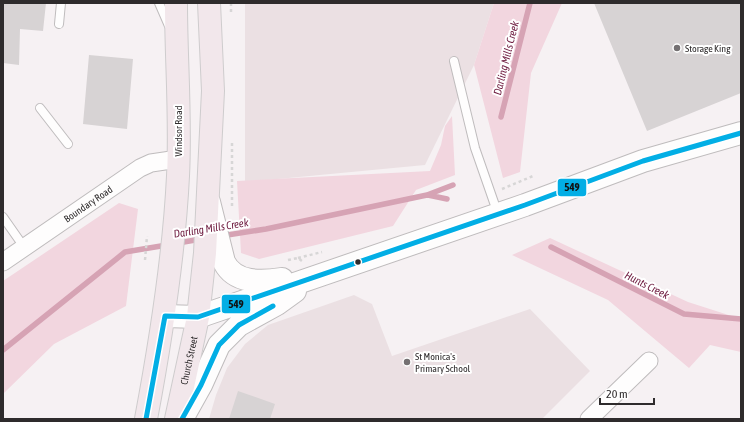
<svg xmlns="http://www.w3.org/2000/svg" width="744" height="422" viewBox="0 0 744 422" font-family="'Asap Condensed',sans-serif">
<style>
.built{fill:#ebe0e3}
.green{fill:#f2d6df}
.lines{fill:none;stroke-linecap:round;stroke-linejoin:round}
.stream{stroke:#d6a3b4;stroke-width:5.5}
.building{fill:#d7d3d4}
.service-casing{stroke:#bfbcbd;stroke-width:10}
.minor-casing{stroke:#bfbcbd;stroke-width:19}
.secondary-casing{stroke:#bfbcbd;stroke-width:24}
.primary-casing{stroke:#cecccd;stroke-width:24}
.path{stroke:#d7d6d6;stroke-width:2.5;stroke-dasharray:3 3;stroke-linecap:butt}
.service{stroke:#fefdfd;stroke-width:8}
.minor{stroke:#fefdfd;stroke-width:17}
.secondary{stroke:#fefdfd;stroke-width:22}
.primary{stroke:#f2e7eb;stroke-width:22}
.bus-1-casing{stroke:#fff;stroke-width:8}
.bus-1{stroke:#02aee5;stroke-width:5}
.poi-dot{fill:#747072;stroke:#fff;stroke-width:1.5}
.bus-dot{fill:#2e2b2c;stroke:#fff;stroke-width:1.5}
.labels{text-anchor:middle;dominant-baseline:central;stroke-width:4;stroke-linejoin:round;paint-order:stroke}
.poi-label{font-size:10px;fill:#2e2b2c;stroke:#fff;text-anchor:start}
.street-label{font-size:10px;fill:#2e2b2c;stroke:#fff}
.water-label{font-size:11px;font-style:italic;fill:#6e1b3f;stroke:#fff}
.line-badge{stroke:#fff;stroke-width:1.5}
.pale-badge-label{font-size:11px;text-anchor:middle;font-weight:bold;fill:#111}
</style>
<rect width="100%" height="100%" fill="#f6f1f3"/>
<path class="built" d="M245 3H494L474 65 425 165 245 182Z
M354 295 372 304 392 356 530 309 590 371 542 419H209L216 395 227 368 245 344 268 325Z"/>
<path class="green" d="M494 3H562L531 73 520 172 503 178 474 65Z
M452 116 455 175 416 190 393 226 259 259 241 253 237 181 430 171 441 145 445 126Z
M119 203 138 209 126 306 54 344 3 394V281Z
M550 238 688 302 741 319V352L710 345 689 368 608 300 512 255Z"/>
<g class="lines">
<path class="stream" d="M501 117 530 3
M428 195 447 199
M221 236 266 229 427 195 453 185
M178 243 201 239
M551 247 684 314 741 319
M3 350 125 252 167 245"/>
</g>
<path class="building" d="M3 3H46L43 31 20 29 19 65 3 63Z
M594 3H741V93L647 131Z
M89 55 133 59 127 129 83 124Z
M238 391 275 404 270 419H229Z"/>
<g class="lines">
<g class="service-casing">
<path id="service" d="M159 3 169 26
M59 24 61 3
M454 61 475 148 498 214
M40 108 68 144
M3 217 24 247"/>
</g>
<g class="minor-casing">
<g id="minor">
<path id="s1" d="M3 262 140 168 151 163 178 159"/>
<path d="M589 419 649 361"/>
</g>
</g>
<g class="secondary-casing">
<path id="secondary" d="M209 202 224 262C235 284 262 282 282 279
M165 316 198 317 525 205 643 161 741 133
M182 419 201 385 219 345 239 325 277 304 295 291"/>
</g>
<g class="primary-casing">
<g id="primary">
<path d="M146 419C161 339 174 258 178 176 181 118 176 60 176 3"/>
<path id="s2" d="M176 419 198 317 205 253 213 91 209 3"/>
</g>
</g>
<path class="path" d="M231 3V12
M232 143V208
M502 189 533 176
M298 258 322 252
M145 260 147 236
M288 260 298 258 302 261"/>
<use href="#service" class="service"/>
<use href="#minor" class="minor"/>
<use href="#secondary" class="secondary"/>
<use href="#primary" class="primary"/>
<g class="bus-1-casing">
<path id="bus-1" d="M146 419 165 316 198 317 525 205 643 161 741 133
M182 419 201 385 219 345 239 325 273 306"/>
</g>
<use href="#bus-1" class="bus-1"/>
</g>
<g class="poi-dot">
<circle cx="677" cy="48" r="4"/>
<circle cx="407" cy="362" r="4"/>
</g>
<circle class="bus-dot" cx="358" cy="262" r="3.5"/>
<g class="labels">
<g class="poi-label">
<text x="685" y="48">Storage King</text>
<text x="415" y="356">St Monica's<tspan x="415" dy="12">Primary School</tspan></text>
</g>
<g class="street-label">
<text transform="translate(178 131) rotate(-90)">Windsor Road</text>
<text stroke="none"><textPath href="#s1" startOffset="103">Boundary Road</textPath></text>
<text stroke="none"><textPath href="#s2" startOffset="60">Church Street</textPath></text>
</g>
<g class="water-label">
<text transform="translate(506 58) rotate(-76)">Darling Mills Creek</text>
<text transform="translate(211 228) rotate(-9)">Darling Mills Creek</text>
<text transform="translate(647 285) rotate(27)">Hunts Creek</text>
</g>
</g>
<g class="line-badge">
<rect x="557" y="178" width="30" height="19" rx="4" fill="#02aee5"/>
<rect x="221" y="294" width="30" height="20" rx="4" fill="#02aee5"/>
</g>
<g class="pale-badge-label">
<text x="572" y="191">549</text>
<text x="236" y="308">549</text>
</g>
<rect width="744" height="422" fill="none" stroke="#2e2b2c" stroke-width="8"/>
<path d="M600 398v6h54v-6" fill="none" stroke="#2e2b2c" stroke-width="2"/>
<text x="606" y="398" font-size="12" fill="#2e2b2c" stroke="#ffffff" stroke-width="3" paint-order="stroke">20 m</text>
</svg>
